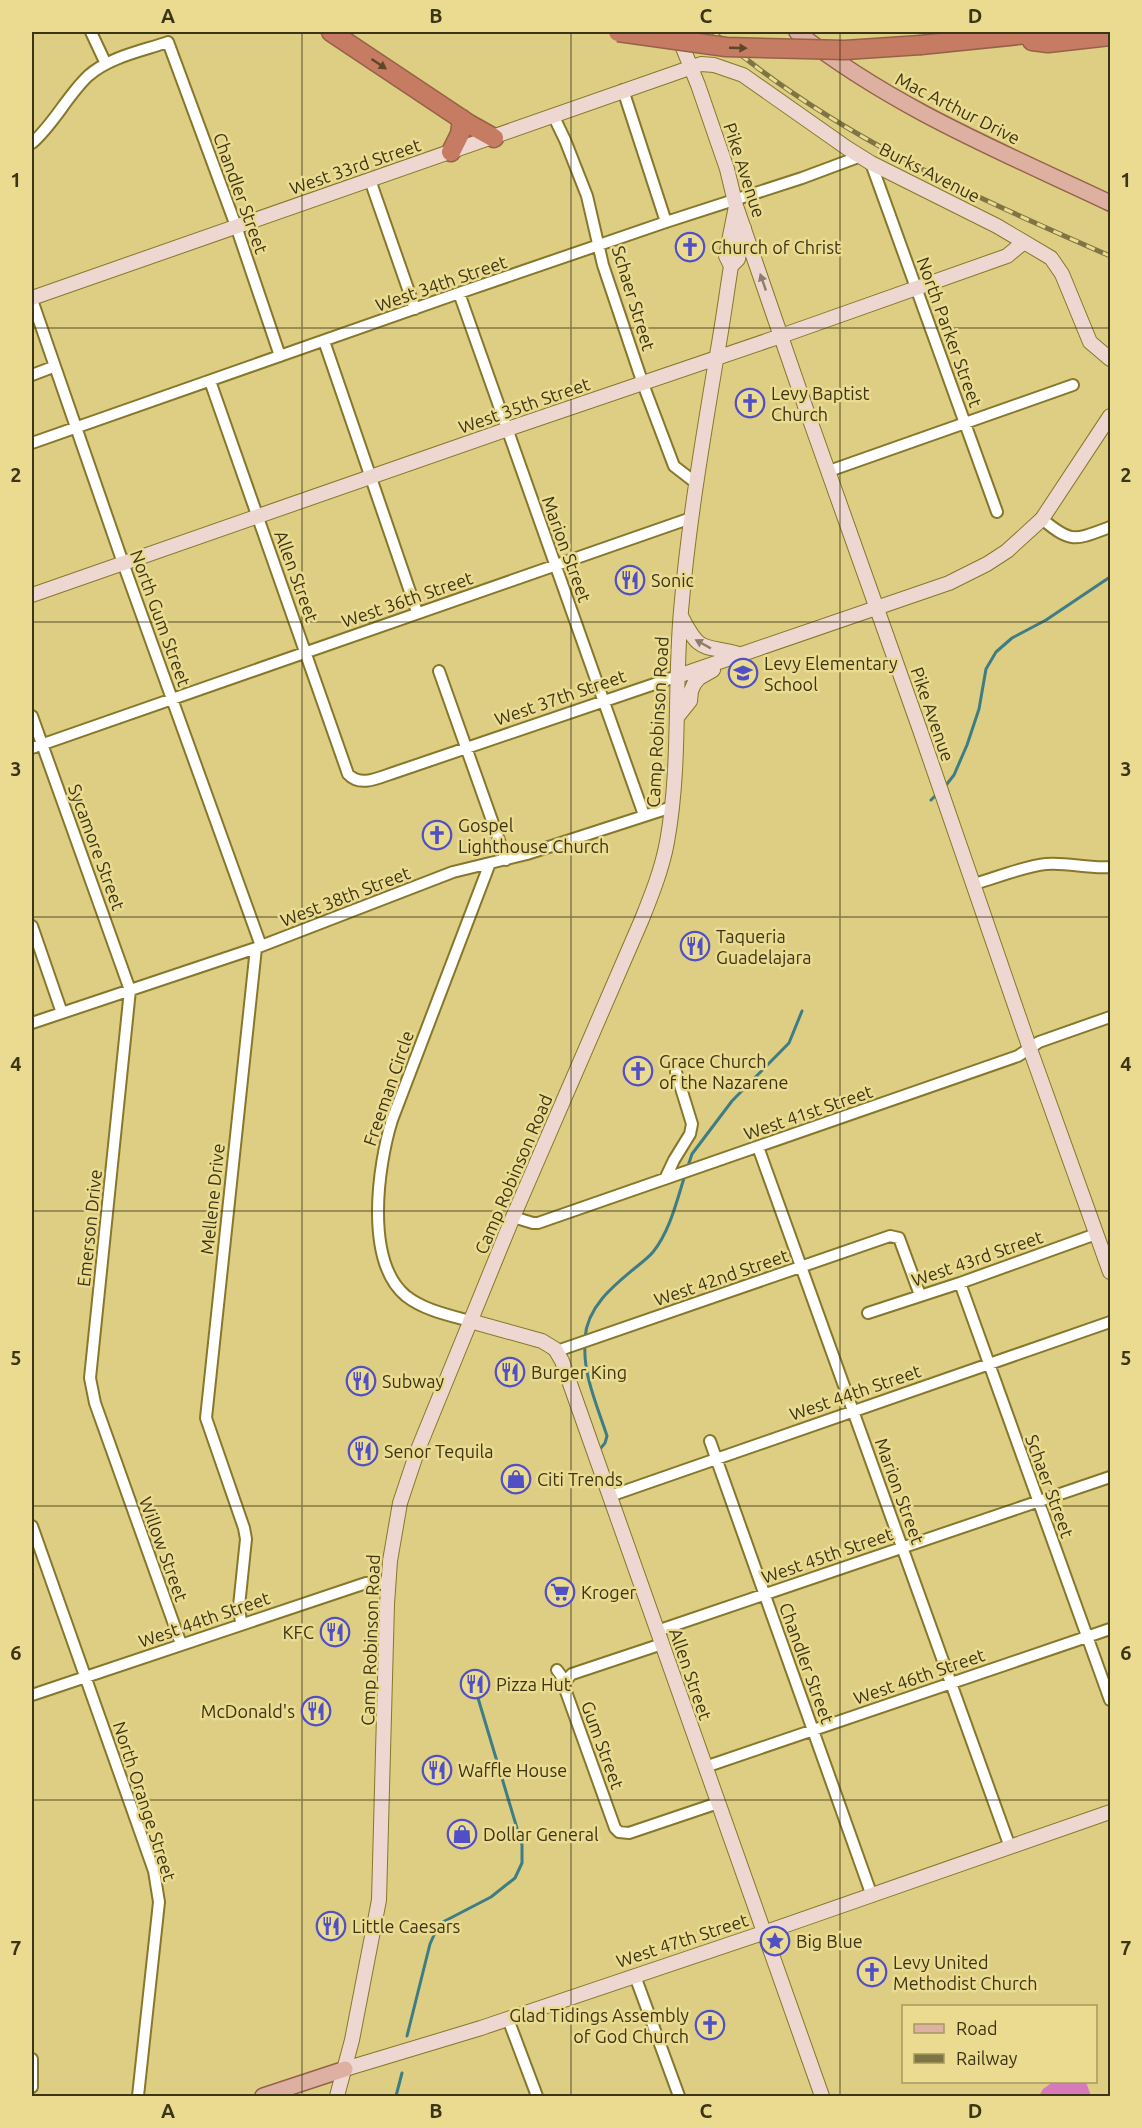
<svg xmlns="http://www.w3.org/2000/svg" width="1142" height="2128" viewBox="0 0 1142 2128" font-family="Ubuntu,sans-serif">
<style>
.green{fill:#d67abc}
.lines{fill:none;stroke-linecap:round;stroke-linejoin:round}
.stream{stroke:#3e7d85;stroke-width:3}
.street-casing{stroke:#86772b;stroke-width:14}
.secondary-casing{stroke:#86772b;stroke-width:16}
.primary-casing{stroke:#956248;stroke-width:18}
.highway-casing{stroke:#956248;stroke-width:21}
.street{stroke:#fff;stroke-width:10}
.secondary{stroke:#eed7d0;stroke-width:14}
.primary{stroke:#ddb0a1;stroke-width:15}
.highway{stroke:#c67b63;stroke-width:18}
.rail-casing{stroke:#7f7544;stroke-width:5}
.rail{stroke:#ebdb90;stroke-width:3;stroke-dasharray:9;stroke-linecap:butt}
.highway-bridge-casing{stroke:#956248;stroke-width:21;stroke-linecap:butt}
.highway-bridge{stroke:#c67b63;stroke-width:18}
.oneway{fill:#5e4629}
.oneway2{fill:#8c7e6a}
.grid{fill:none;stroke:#3b3516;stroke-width:1.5;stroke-opacity:0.55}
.labels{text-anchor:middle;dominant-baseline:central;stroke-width:5;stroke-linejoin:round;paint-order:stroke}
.street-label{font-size:18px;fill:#3b3516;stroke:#ebdb90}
.poi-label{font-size:18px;fill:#3b3516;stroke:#ebdb90;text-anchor:start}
.neatline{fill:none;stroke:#3b3516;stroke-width:2}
.grid-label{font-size:20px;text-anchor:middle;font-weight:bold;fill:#3b3516}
</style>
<rect width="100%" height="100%" fill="#ddce83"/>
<path class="green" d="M1053 2082H1086L1091 2096H1039L1043 2089Z"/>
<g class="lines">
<path class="stream" d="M943 789 954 775 967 745 979 709 986 669 996 652 1012 638 1046 620 1110 577
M931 800 938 793
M687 1169 692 1154 732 1101 789 1043 802 1011
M585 1338C587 1307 613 1286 635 1268 641 1263 648 1258 653 1252 670 1231 677 1200 685 1175
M585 1345C583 1375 598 1408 607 1436L605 1443 600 1449
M407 2036 430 1944 439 1924 491 1897 515 1878 522 1863V1845L478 1698
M396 2096 402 2073"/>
<g class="street-casing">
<path id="street" d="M91 32 106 64
M623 90 666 222
M553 115 565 140 587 196 603 265 643 384 674 466 696 483
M32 143C54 124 67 96 88 76 109 57 142 51 168 42L236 226 280 356
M871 163 997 512
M370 180 415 309
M459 293 644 815
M32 300 123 563 261 946
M324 341 417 612
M32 375 53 367
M210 381 348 774C361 788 380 777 396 772L678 676
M32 443 459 293 666 222 802 178 861 156
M829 471 1073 385
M1042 519C1072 544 1075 540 1110 527
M439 671 506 860
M32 716 130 990 90 1378 95 1403 181 1644
M32 748 691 518
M974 884C995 878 1025 866 1046 864 1067 862 1089 869 1110 867
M32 926 62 1013
M32 1023 256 948 453 872 527 854 672 807
M758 1147 1010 1847
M665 1179 674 1160 690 1134 692 1124 676 1072
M513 1217 533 1223H538L1018 1056 1039 1042 1110 1017
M960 1283 1110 1700
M868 1313 960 1283 1096 1234
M470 1321C448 1315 424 1310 406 1296 364 1261 378 1165 392 1120L490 863
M557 1351 890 1236 899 1238 920 1295
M710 1441 872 1896
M610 1496 1110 1322
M32 1526 154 1871 159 1902 138 2096
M241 1623 239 1606 246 1539 244 1528 206 1418 256 948
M657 1631 1110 1477
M557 1670 565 1681 564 1686 615 1828 619 1832 629 1833 718 1803
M565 1681 572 1674 662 1644
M32 1695 366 1583 388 1584
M705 1767 1110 1629
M635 1976 679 2096
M508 2019 537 2096
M32 2059V2087"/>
</g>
<g class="secondary-casing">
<path id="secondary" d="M677 33 698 85 727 169 736 206 805 406 920 730 1030 1049 1110 1272
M731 266 726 256 736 206
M32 298C255 220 478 142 701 64L714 65 743 75 847 148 871 163 997 226 1051 258 1062 274 1090 342 1110 359
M32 595 508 429 781 336 1007 256 1024 242
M681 616C701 655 702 644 739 654
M678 676 949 583 987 564 1007 551 1042 519 1110 416
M678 716 690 701 691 691 694 684 699 678 713 670
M470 1321 542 1341 555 1349 562 1361 822 2096
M345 2069 481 2028 763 1933 1110 1812
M337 2096 352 2040 379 1900 387 1604 390 1561 400 1503 417 1452 513 1217 642 919C652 894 662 869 667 842 681 765 674 688 681 611 688 527 702 444 716 360 722 329 726 297 731 266L738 259 744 228"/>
</g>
<g class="primary-casing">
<path id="primary" d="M797 32C894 108 1000 151 1110 203
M263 2096 345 2069"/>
</g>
<g class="highway-casing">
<path id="highway" d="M331 32 469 124 494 138
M1032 41 1048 43 1110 36
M921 45 1048 32
M451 152 460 134 462 119"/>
</g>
<use href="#street" class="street"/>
<use href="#secondary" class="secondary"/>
<use href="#primary" class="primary"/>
<use href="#highway" class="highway"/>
<g class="rail-casing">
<path id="rail" d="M713 32C831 134 969 194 1110 256"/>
</g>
<use href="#rail" class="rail"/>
<g class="highway-bridge-casing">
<path id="highway-bridge" d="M618 32 726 47 845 50 921 45"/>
</g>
<use href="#highway-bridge" class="highway-bridge"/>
</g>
<defs><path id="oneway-solid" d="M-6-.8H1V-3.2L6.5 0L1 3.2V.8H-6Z" transform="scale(1.5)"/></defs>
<g class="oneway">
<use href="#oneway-solid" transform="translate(738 48) rotate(2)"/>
<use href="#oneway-solid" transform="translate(379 64) rotate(34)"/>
</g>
<g class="oneway2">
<use href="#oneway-solid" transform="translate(763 282) rotate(-109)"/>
<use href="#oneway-solid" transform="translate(703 644) rotate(-151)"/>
</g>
<path class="grid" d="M302 32V2096M571 32V2096M840 32V2096M32 328H1110M32 622H1110M32 917H1110M32 1211H1110M32 1506H1110M32 1800H1110"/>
<defs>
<g id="church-ring" transform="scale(1.5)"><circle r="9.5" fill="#ebdb90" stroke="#504fc6" stroke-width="1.5"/><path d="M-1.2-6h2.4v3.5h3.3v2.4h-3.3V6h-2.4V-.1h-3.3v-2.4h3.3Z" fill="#504fc6"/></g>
<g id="restaurant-ring" transform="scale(1.5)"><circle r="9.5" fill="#ebdb90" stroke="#504fc6" stroke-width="1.5"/><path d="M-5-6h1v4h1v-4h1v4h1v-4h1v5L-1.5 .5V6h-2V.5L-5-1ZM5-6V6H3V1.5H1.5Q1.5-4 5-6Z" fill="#504fc6"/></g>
<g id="school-ring" transform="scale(1.5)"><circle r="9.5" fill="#ebdb90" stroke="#504fc6" stroke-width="1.5"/><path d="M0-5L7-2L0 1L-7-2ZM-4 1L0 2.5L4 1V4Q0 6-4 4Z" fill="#504fc6"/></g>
<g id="shop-ring" transform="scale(1.5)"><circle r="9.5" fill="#ebdb90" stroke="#504fc6" stroke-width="1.5"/><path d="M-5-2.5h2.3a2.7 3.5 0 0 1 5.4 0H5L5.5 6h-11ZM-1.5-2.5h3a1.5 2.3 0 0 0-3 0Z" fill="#504fc6"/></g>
<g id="supermarket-ring" transform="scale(1.5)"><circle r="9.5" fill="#ebdb90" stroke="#504fc6" stroke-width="1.5"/><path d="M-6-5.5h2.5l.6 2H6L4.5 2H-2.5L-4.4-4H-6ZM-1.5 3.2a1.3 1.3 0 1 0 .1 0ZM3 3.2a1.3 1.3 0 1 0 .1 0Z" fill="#504fc6"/></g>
<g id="sight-ring" transform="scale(1.5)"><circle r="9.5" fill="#ebdb90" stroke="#504fc6" stroke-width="1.5"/><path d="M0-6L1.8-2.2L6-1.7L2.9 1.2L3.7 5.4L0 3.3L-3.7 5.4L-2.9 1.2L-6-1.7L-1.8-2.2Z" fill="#504fc6"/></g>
</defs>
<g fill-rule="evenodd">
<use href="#church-ring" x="690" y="247"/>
<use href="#church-ring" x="750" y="403"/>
<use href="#restaurant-ring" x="630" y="580"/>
<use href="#school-ring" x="743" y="673"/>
<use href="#church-ring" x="437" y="835"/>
<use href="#restaurant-ring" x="695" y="946"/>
<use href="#church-ring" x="638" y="1071"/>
<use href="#restaurant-ring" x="510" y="1372"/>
<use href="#restaurant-ring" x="361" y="1381"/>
<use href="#restaurant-ring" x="363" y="1451"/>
<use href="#shop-ring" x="516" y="1479"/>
<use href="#supermarket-ring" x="560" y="1592"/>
<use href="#restaurant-ring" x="335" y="1632"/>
<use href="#restaurant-ring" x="475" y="1684"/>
<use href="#restaurant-ring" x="316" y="1711"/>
<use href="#restaurant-ring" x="437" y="1770"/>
<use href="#shop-ring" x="462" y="1834"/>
<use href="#restaurant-ring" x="331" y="1926"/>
<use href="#sight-ring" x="775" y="1941"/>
<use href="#church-ring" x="872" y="1972"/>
<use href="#church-ring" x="710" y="2025"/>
</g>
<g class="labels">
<g class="street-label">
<text transform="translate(958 108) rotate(27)">Mac Arthur Drive</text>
<text transform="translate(355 166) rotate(-19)">West 33rd Street</text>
<text transform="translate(745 170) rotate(72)">Pike Avenue</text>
<text transform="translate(930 172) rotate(27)">Burks Avenue</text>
<text transform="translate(241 193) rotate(70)">Chandler Street</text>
<text transform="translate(441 283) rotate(-19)">West 34th Street</text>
<text transform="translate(634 298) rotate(73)">Schaer Street</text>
<text transform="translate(950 332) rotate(70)">North Parker Street</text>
<text transform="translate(524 405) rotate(-19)">West 35th Street</text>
<text transform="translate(567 549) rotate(70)">Marion Street</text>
<text transform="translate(297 576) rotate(70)">Allen Street</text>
<text transform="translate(407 599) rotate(-19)">West 36th Street</text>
<text transform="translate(161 618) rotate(70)">North Gum Street</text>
<text transform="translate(560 697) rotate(-19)">West 37th Street</text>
<text transform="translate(933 714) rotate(71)">Pike Avenue</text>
<text transform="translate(657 722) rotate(-87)">Camp Robinson Road</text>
<text transform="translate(97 847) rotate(70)">Sycamore Street</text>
<text transform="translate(345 896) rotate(-21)">West 38th Street</text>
<text transform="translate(388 1088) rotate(-71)">Freeman Circle</text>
<text transform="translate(808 1112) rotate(-19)">West 41st Street</text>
<text transform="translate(513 1174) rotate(-67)">Camp Robinson Road</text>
<text transform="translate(212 1199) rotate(-84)">Mellene Drive</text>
<text transform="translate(89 1228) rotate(-84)">Emerson Drive</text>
<text transform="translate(977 1258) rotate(-19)">West 43rd Street</text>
<text transform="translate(721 1277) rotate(-19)">West 42nd Street</text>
<text transform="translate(855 1392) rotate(-19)">West 44th Street</text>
<text transform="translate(1050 1486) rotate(70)">Schaer Street</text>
<text transform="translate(900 1491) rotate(70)">Marion Street</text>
<text transform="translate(164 1549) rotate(70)">Willow Street</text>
<text transform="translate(827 1555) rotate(-19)">West 45th Street</text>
<text transform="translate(204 1619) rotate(-19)">West 44th Street</text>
<text transform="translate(370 1640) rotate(-88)">Camp Robinson Road</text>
<text transform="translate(807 1663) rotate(70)">Chandler Street</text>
<text transform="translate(691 1674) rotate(71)">Allen Street</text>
<text transform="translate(919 1676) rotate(-19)">West 46th Street</text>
<text transform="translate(603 1745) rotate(70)">Gum Street</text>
<text transform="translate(145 1801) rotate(72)">North Orange Street</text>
<text transform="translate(682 1940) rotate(-18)">West 47th Street</text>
</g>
<g class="poi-label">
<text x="711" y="247">Church of Christ</text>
<text x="771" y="393">Levy Baptist<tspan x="771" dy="21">Church</tspan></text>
<text x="651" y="580">Sonic</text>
<text x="764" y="663">Levy Elementary<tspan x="764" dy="21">School</tspan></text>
<text x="458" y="825">Gospel<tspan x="458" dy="21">Lighthouse Church</tspan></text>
<text x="716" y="936">Taqueria<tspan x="716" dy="21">Guadelajara</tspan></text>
<text x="659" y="1061">Grace Church<tspan x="659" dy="21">of the Nazarene</tspan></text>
<text x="531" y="1372">Burger King</text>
<text x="382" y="1381">Subway</text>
<text x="384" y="1451">Senor Tequila</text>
<text x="537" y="1479">Citi Trends</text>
<text x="581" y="1592">Kroger</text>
<text x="314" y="1632" text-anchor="end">KFC</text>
<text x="496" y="1684">Pizza Hut</text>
<text x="295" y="1711" text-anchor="end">McDonald's</text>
<text x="458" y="1770">Waffle House</text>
<text x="483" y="1834">Dollar General</text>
<text x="352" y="1926">Little Caesars</text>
<text x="796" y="1941">Big Blue</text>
<text x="893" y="1962">Levy United<tspan x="893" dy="21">Methodist Church</tspan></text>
<text x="689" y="2015" text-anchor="end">Glad Tidings Assembly<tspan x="689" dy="21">of God Church</tspan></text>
</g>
</g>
<rect width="1142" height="2128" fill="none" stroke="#ebdb90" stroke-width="66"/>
<rect x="902" y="2005" width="195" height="78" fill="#ebdb90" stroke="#a5995f" stroke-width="1.5"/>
<rect x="914" y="2024" width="30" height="9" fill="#ddb0a1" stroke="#a5995f" stroke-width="1.5"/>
<text x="956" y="2035" font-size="18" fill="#3b3516">Road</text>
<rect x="914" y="2054" width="30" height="9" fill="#7f7544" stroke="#a5995f" stroke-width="1.5"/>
<text x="956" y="2065" font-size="18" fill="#3b3516">Railway</text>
<rect x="33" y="33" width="1076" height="2062" class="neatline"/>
<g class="grid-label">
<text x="168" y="23">A</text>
<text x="436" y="23">B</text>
<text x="706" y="23">C</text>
<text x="975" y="23">D</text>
<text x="16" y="187">1</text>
<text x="1126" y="187">1</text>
<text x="16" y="482">2</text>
<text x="1126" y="482">2</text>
<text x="16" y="776">3</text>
<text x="1126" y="776">3</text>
<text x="16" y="1071">4</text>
<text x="1126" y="1071">4</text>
<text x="16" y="1365">5</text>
<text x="1126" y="1365">5</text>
<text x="16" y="1660">6</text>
<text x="1126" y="1660">6</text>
<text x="16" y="1955">7</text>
<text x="1126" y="1955">7</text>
<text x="168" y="2118">A</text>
<text x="436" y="2118">B</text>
<text x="706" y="2118">C</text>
<text x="975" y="2118">D</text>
</g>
</svg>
